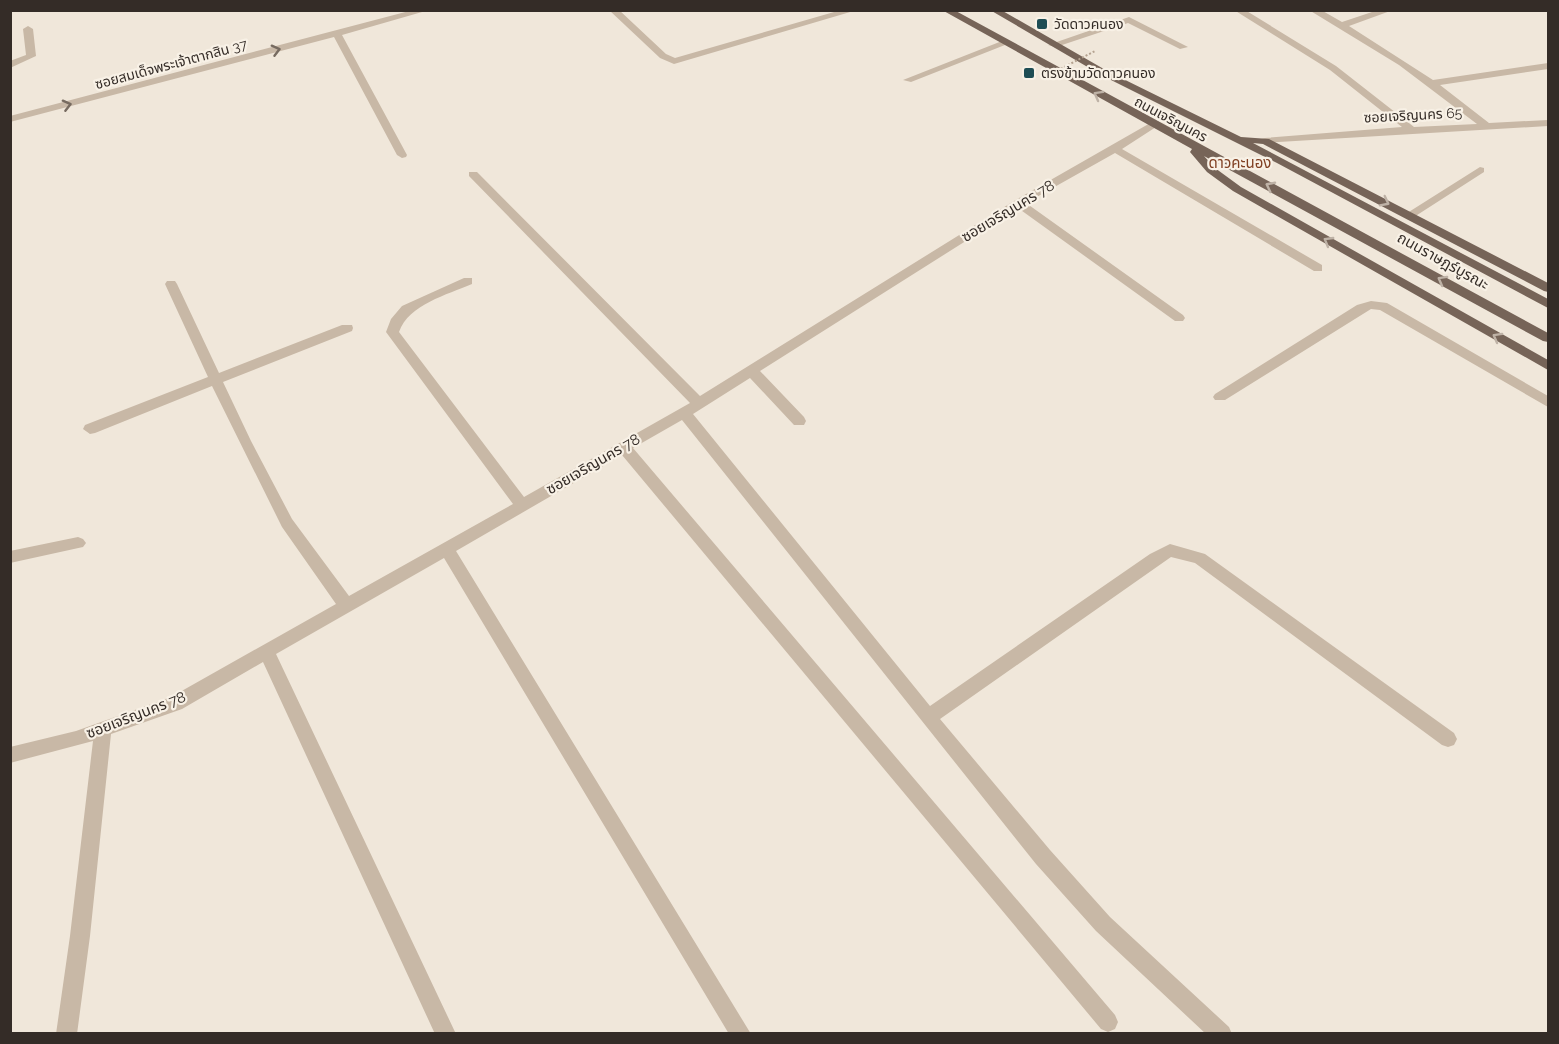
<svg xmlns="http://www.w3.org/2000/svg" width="1559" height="1044" viewBox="0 0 1559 1044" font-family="Raleway,'Noto Sans Thai',sans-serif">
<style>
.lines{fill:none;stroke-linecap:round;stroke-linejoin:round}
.minor{fill:#c8b8a6;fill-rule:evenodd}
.major{fill:#766458;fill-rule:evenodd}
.path-bridge{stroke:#b4a290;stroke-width:2;stroke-dasharray:2 2;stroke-linecap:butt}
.oneway{stroke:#776b60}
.oneway2{stroke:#beb2a6}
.poi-dot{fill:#1e4d54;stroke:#f8f1e6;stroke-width:2}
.labels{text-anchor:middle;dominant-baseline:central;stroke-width:4.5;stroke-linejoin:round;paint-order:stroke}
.far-poi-label{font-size:14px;fill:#342c27;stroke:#f8f1e6;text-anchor:start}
.far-street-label{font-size:14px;fill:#342c27;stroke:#f8f1e6}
.far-quarter-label{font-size:15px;fill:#804023;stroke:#f8f1e6}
.street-label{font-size:15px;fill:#342c27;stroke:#f8f1e6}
</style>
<rect width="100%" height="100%" fill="#f0e7da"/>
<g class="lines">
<path class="minor" d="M413 10H429L342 35 407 155 406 157 402 158 397 155 334 37 10 122V116Z
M609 10H619L666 54 675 58 841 10H857L674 64 660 58Z
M1234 10H1245L1336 66 1414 127 1477 124 1399 65 1309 10H1321L1342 22 1378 10H1393L1349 26 1433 80 1548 63V69L1440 85 1489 123 1548 120V126L1261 143V139L1265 138 1402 127 1330 70Z
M1129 17 1188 47 1180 49 1128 23 1056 47 1048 45Z
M28 26 33 29 36 56 10 68V61L26 55 23 29Z
M1002 41 1010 43 911 82 903 80Z
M1152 122 1156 123V127L1122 149 1322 265V271H1314L1115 153 1026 203 1183 315 1185 318 1183 321H1175L1018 208 760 371 804 417 806 421 804 425H794L750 378 693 414 930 706 1150 554 1170 544 1205 554 1454 733 1457 739 1454 745 1448 747 1442 745 1195 563 1171 557 940 719 1050 850 1110 917 1229 1027 1232 1034H1206L1096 931 1036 864 682 420 633 448 1115 1015 1118 1022 1115 1029 1108 1032 1101 1029 622 455 456 551 751 1034H729L444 558 276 654 456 1034H435L263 662 182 709 111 734 90 936 77 1034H56L70 936 93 741 10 763V747L76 731 171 697 336 604 282 527 212 386 95 433 90 434 83 429 85 425 208 377 165 284 167 281H175L177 284 219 373 342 325H352L353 328 352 331 223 382 251 441 292 519 349 596 513 504 386 332 391 319 402 306 464 278H472V284C447 295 409 304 399 332L524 497 690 403 469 176V172H477L700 396 1014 201Z
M1480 167 1484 168V172L1414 217 1410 218 1404 215Z
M1371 301 1387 303 1548 396V407L1380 310 1371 309 1225 400H1215L1213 397 1215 394 1357 305Z
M78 537 83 539 86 543 83 547 10 563V551Z"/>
<path class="major" d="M942 10H954L1548 333V342L1543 341 1204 156 1215 168 1241 187 1548 360V370L1233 191 1207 172 1190 152 1192 149Z
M990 10H1001L1109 72 1241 137 1269 139 1548 283V292L1544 291 1263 144 1253 143 1548 299V308L1277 163 1103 76Z"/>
<path class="path-bridge" d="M1043 78 1095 51"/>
</g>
<defs><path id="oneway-chevron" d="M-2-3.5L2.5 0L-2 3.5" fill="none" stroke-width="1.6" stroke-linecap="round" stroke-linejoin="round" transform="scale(1.5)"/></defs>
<g class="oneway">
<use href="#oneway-chevron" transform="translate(276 50) rotate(-15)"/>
<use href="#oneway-chevron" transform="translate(67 105) rotate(-14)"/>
</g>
<g class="oneway2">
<use href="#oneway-chevron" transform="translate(1098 95) rotate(-151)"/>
<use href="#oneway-chevron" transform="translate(1270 186) rotate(-153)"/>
<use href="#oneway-chevron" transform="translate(1385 202) rotate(27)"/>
<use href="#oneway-chevron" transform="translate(1328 241) rotate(-150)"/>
<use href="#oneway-chevron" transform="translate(1442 280) rotate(-151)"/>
<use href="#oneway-chevron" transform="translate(1497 337) rotate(-151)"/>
</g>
<g class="poi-dot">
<rect x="1036" y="18" width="12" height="12" rx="3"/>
<rect x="1023" y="67" width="12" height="12" rx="3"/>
</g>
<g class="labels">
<g class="far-poi-label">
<text x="1054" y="24">วัดดาวคนอง</text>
<text x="1041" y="73">ตรงข้ามวัดดาวคนอง</text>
</g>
<g class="far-street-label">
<text transform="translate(171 64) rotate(-15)">ซอยสมเด็จพระเจ้าตากสิน 37</text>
<text transform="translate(1413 115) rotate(-3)">ซอยเจริญนคร 65</text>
<text transform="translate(1171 119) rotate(28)">ถนนเจริญนคร</text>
</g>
<g class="far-quarter-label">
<text x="1240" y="163">ดาวคะนอง</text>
</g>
<g class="street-label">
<text transform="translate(1008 211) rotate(-31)">ซอยเจริญนคร 78</text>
<text transform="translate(1443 261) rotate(29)">ถนนราษฎร์บูรณะ</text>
<text transform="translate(593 464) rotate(-30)">ซอยเจริญนคร 78</text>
<text transform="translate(136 715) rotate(-21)">ซอยเจริญนคร 78</text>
</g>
</g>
<rect width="1559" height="1044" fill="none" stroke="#342c27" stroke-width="24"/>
</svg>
